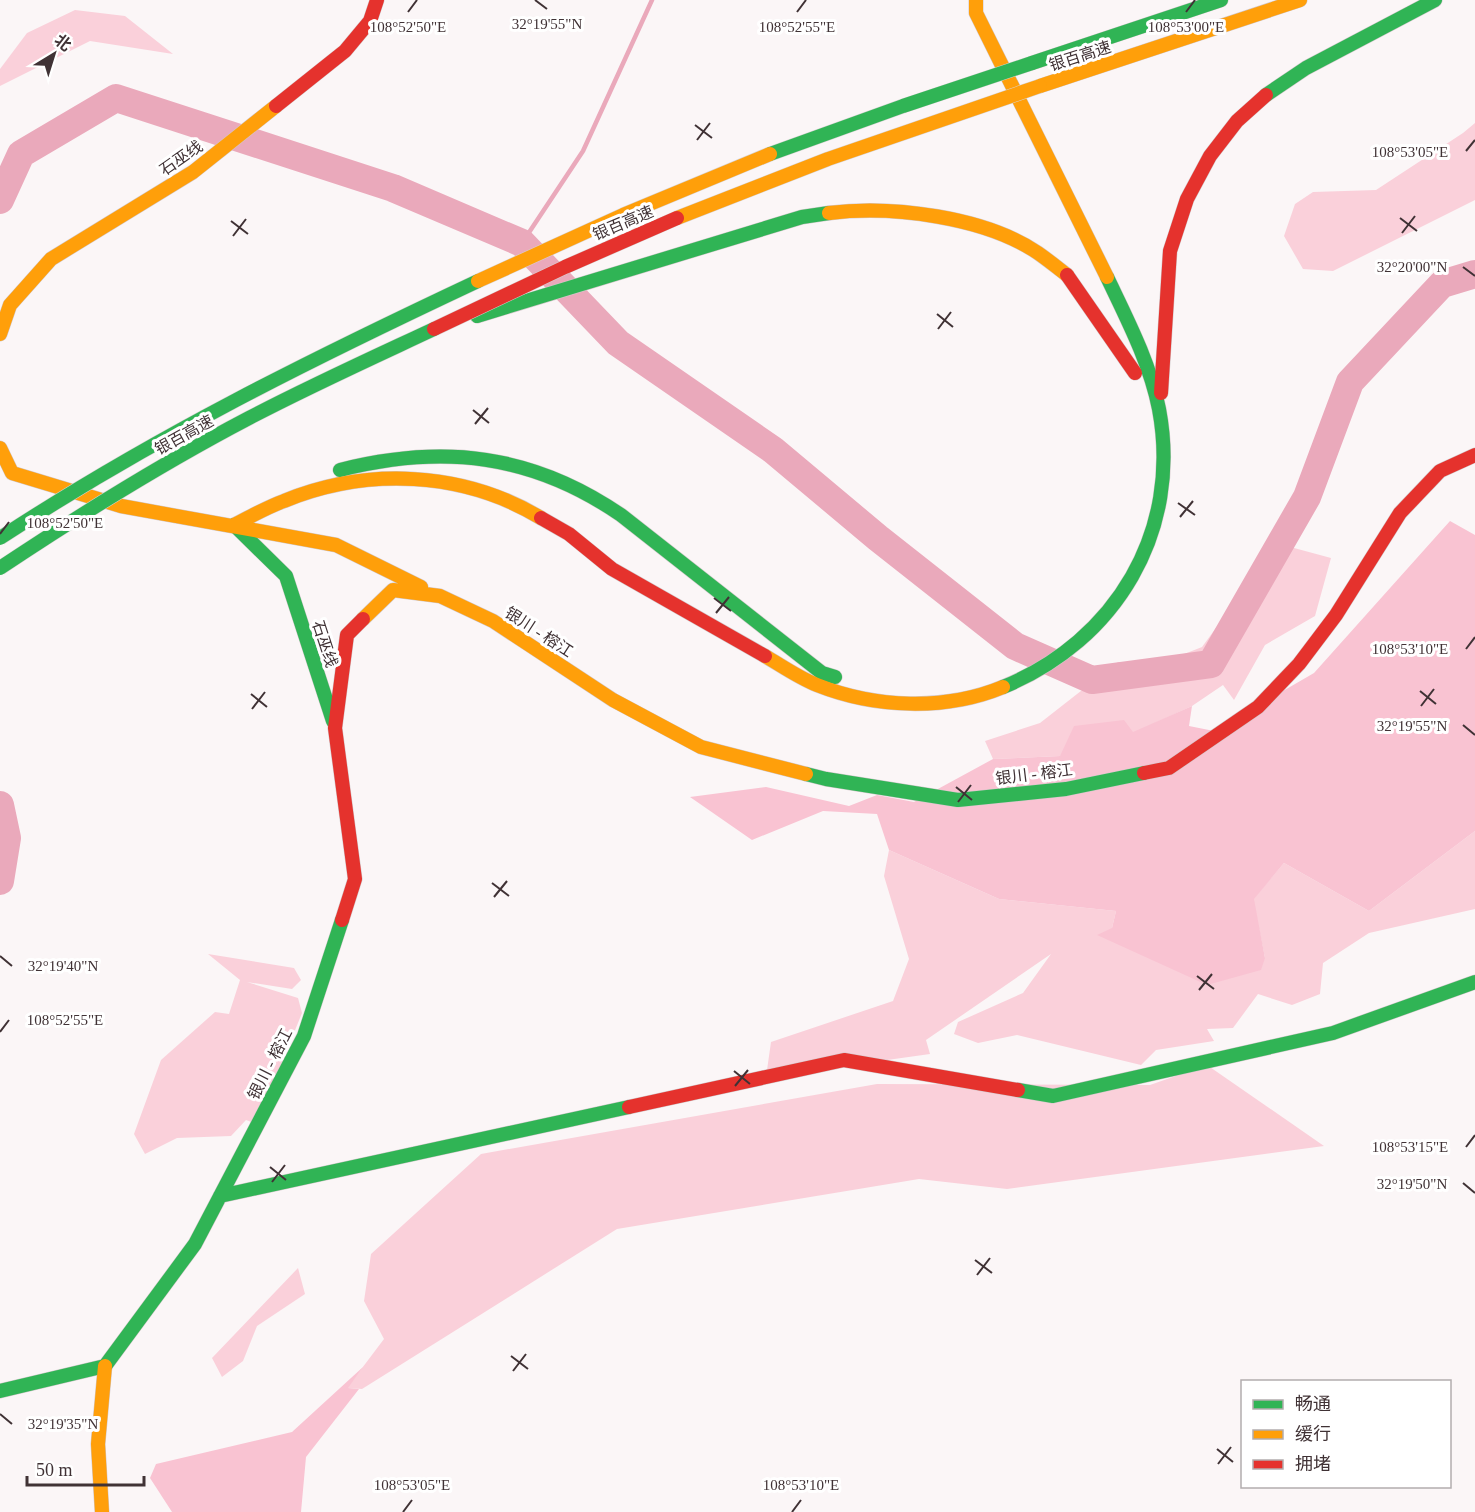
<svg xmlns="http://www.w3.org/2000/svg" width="1475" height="1512" viewBox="0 0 1475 1512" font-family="'Times New Roman','Noto Sans SC',serif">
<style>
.green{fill:#fad0da}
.forest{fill:#f9c3d2}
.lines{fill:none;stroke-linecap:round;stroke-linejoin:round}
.stream{stroke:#eaa9bb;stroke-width:4.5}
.river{stroke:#eaa9bb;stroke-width:28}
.fast-casing{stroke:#d1c8ca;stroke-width:15}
.slow-casing{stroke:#d1c8ca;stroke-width:15}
.jam-casing{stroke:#d1c8ca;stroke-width:15}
.fast{stroke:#30b455;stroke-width:14}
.slow{stroke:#ff9f0a;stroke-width:14}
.jam{stroke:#e5322d;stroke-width:14}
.fast-bridge-casing{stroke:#d7d3d3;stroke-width:15;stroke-linecap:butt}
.slow-bridge-casing{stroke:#d7d3d3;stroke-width:15;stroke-linecap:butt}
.jam-bridge-casing{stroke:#d7d3d3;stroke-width:15;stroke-linecap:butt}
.fast-bridge{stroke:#30b455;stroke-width:14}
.slow-bridge{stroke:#ff9f0a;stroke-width:14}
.jam-bridge{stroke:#e5322d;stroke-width:14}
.ticks{fill:none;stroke:#403235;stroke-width:2}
.labels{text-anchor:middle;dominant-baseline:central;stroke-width:6;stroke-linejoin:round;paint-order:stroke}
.street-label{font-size:16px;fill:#403235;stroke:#fff}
.ticks-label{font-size:15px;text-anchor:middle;fill:#403235;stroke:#fff;stroke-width:6;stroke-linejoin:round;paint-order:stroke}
</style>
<rect width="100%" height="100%" fill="#fbf6f7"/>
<path class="green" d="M75 10 125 16 173 54 90 41 0 86V69L27 33Z
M1475 123V200L1333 271 1303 269 1284 236 1295 204 1313 192 1376 190 1463 133Z
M1283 545 1331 558 1315 616 1265 645 1234 700 1223 685 1192 706 1133 733 1060 756 993 759 985 741 1040 723 1118 662 1151 667 1202 647 1262 565 1283 557Z
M1475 831V909L1369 933 1323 963 1320 994 1292 1005 1258 994 1233 1028 1207 1029 1214 1041 1156 1050 1141 1065 1017 1035 978 1043 954 1034 958 1022 1023 993 1051 954 926 1040 930 1054 766 1077 771 1042 893 1001 909 959 884 876 889 850 999 899 1116 911 1112 928 1265 958 1253 899 1284 863 1369 911Z
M208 954 294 968 301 980 292 989 247 982 298 998 302 1013 257 1124 246 1120 231 1136 177 1138 145 1154 134 1134 161 1060 215 1012 229 1014 240 980Z
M1207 1065 1324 1146 1007 1189 919 1179 617 1229 362 1389 347 1388 384 1339 364 1301 371 1254 481 1154 877 1084 1150 1085Z
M298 1268 305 1294 257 1326 243 1361 222 1377 212 1358Z"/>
<path class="forest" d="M1450 521 1475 535V831L1369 911 1284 863 1254 899 1265 958 1261 970 1207 985 1097 935 1112 928 1116 911 999 899 889 850 877 814 823 811 752 840 690 797 766 787 849 806 877 795 914 802 993 759 1060 756 1074 726 1124 720 1133 732 1192 706 1189 726 1214 731 1314 673Z
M363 1367 348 1388 359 1389 306 1457 301 1512H172L150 1478 156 1464 292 1432Z"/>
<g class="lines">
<path class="stream" d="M522 243 583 151 652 0"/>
<path class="river" d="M0 200 21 154 116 98 393 188 522 243 618 343 773 450 878 538 1015 646 1092 680 1211 664 1307 497 1350 382 1442 284 1475 274
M0 805 7 838 0 881"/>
<g class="fast-casing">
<path id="fast" d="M1032 63 1221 0
M1266 95 1306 68 1435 0
M477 316 802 217 829 213
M340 470C443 444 532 454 621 515L822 673 835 677
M234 525 286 576 333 721
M1003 687C1116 641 1182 531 1159 409 1150 363 1127 319 1107 277
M806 774 826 779 958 800 1066 789 1144 773
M1018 1090 1053 1096 1333 1033 1475 982
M220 1196 629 1107
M0 1391 105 1366 195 1244 304 1036 342 920"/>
</g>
<g class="slow-casing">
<path id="slow" d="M976 0V13L1107 277
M1040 86 1300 0
M829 213C892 205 985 217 1038 253 1048 260 1058 268 1067 275
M0 334 10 305 51 259 193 172 276 106
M0 448 12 473 121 506 336 545 421 587
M234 525C250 517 267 507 284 501 367 467 463 471 541 518
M363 619 393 590 440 596 493 621 613 700 701 747 806 774
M765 656C782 666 799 678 817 685 875 708 945 711 1003 687
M102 1512 98 1444 105 1366"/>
</g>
<g class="jam-casing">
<path id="jam" d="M276 106 345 51 370 21 377 0
M1067 275 1135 373
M1161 393 1170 251 1187 199 1210 156 1237 121 1266 95
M541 518 569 534 612 569 765 656
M1144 773 1169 768 1258 707 1299 664 1336 615 1400 513 1440 471 1475 455
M342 920 355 879 335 728 347 635 363 619
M629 1107 844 1060 1018 1090"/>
</g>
<use href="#fast" class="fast"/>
<use href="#slow" class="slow"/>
<use href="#jam" class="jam"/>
<g class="fast-bridge-casing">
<path id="fast-bridge" d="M770 154 903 106 1032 63
M0 538C154 437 312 359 478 281
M0 568C81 514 163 463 249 418 310 386 372 358 434 329"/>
</g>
<g class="slow-bridge-casing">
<path id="slow-bridge" d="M677 218 828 159 1040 86
M478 281 623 215 770 154"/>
</g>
<g class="jam-bridge-casing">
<path id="jam-bridge" d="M434 329 565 267 677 218"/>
</g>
<use href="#fast-bridge" class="fast-bridge"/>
<use href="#slow-bridge" class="slow-bridge"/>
<use href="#jam-bridge" class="jam-bridge"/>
</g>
<path class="ticks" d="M535 0 547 9M408 12 417 0M797 12 806 0M1186 12 1195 0M695 125 712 138M697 140 710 123M1466 151 1475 140M1400 218 1417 231M231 221 248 234M1402 233 1415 216M233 236 246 219M1463 267 1475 276M937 314 953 327M938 329 951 312M473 410 489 423M475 424 488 408M1178 503 1195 515M1180 517 1193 501M0 534 9 522M714 598 731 611M716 613 729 597M1466 649 1475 637M1420 691 1436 704M251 694 267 707M1421 706 1434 689M252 709 265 692M1463 725 1475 735M956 787 972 800M958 802 971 785M492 883 509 896M494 897 507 881M0 956 12 966M1197 976 1214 989M1199 990 1212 974M0 1032 9 1020M734 1071 750 1084M735 1086 748 1070M1466 1147 1475 1135M270 1167 286 1180M272 1182 285 1165M1463 1183 1475 1193M975 1260 992 1273M977 1275 990 1258M511 1356 528 1369M513 1371 526 1354M0 1414 12 1424M1217 1449 1233 1462M1218 1464 1231 1447M403 1512 412 1500M792 1512 801 1500"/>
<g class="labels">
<g class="street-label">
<text transform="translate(1080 56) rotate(-18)">银百高速</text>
<text transform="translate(181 158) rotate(-35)">石巫线</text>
<text transform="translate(623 223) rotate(-23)">银百高速</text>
<text transform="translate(184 435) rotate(-29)">银百高速</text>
<text transform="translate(539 632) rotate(33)">银川 - 榕江</text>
<text transform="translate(325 644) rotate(72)">石巫线</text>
<text transform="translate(1034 774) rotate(-7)">银川 - 榕江</text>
<text transform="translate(270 1064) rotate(-63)">银川 - 榕江</text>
</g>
</g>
<g class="ticks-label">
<text x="547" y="29">32°19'55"N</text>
<text x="408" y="32">108°52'50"E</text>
<text x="797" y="32">108°52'55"E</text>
<text x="1186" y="32">108°53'00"E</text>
<text x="1410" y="157">108°53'05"E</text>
<text x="1412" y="272">32°20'00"N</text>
<text x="65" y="528">108°52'50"E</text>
<text x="1410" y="654">108°53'10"E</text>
<text x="1412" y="731">32°19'55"N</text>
<text x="63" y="971">32°19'40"N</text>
<text x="65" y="1025">108°52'55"E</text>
<text x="1410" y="1152">108°53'15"E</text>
<text x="1412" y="1189">32°19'50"N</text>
<text x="63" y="1429">32°19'35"N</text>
<text x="412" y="1490">108°53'05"E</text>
<text x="801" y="1490">108°53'10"E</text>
</g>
<rect x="1241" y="1380" width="210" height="108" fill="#ffffff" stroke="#b3adae" stroke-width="1.5"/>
<rect x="1253" y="1400" width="30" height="9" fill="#30b455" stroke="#b3adae" stroke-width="1.5"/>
<text x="1295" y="1410" font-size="18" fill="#403235">畅通</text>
<rect x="1253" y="1430" width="30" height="9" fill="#ff9f0a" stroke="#b3adae" stroke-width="1.5"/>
<text x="1295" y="1440" font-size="18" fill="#403235">缓行</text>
<rect x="1253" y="1460" width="30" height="9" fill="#e5322d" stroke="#b3adae" stroke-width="1.5"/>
<text x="1295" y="1470" font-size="18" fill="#403235">拥堵</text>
<g transform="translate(54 54) rotate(38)" stroke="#ffffff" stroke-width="4.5" paint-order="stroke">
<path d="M0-4.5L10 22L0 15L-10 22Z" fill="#403235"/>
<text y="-9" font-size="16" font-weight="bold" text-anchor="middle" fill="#403235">北</text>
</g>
<path d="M27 1476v9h117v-9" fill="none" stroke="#403235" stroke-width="3"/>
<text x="36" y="1476" font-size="18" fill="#403235" stroke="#ffffff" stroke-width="4.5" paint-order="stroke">50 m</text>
</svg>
